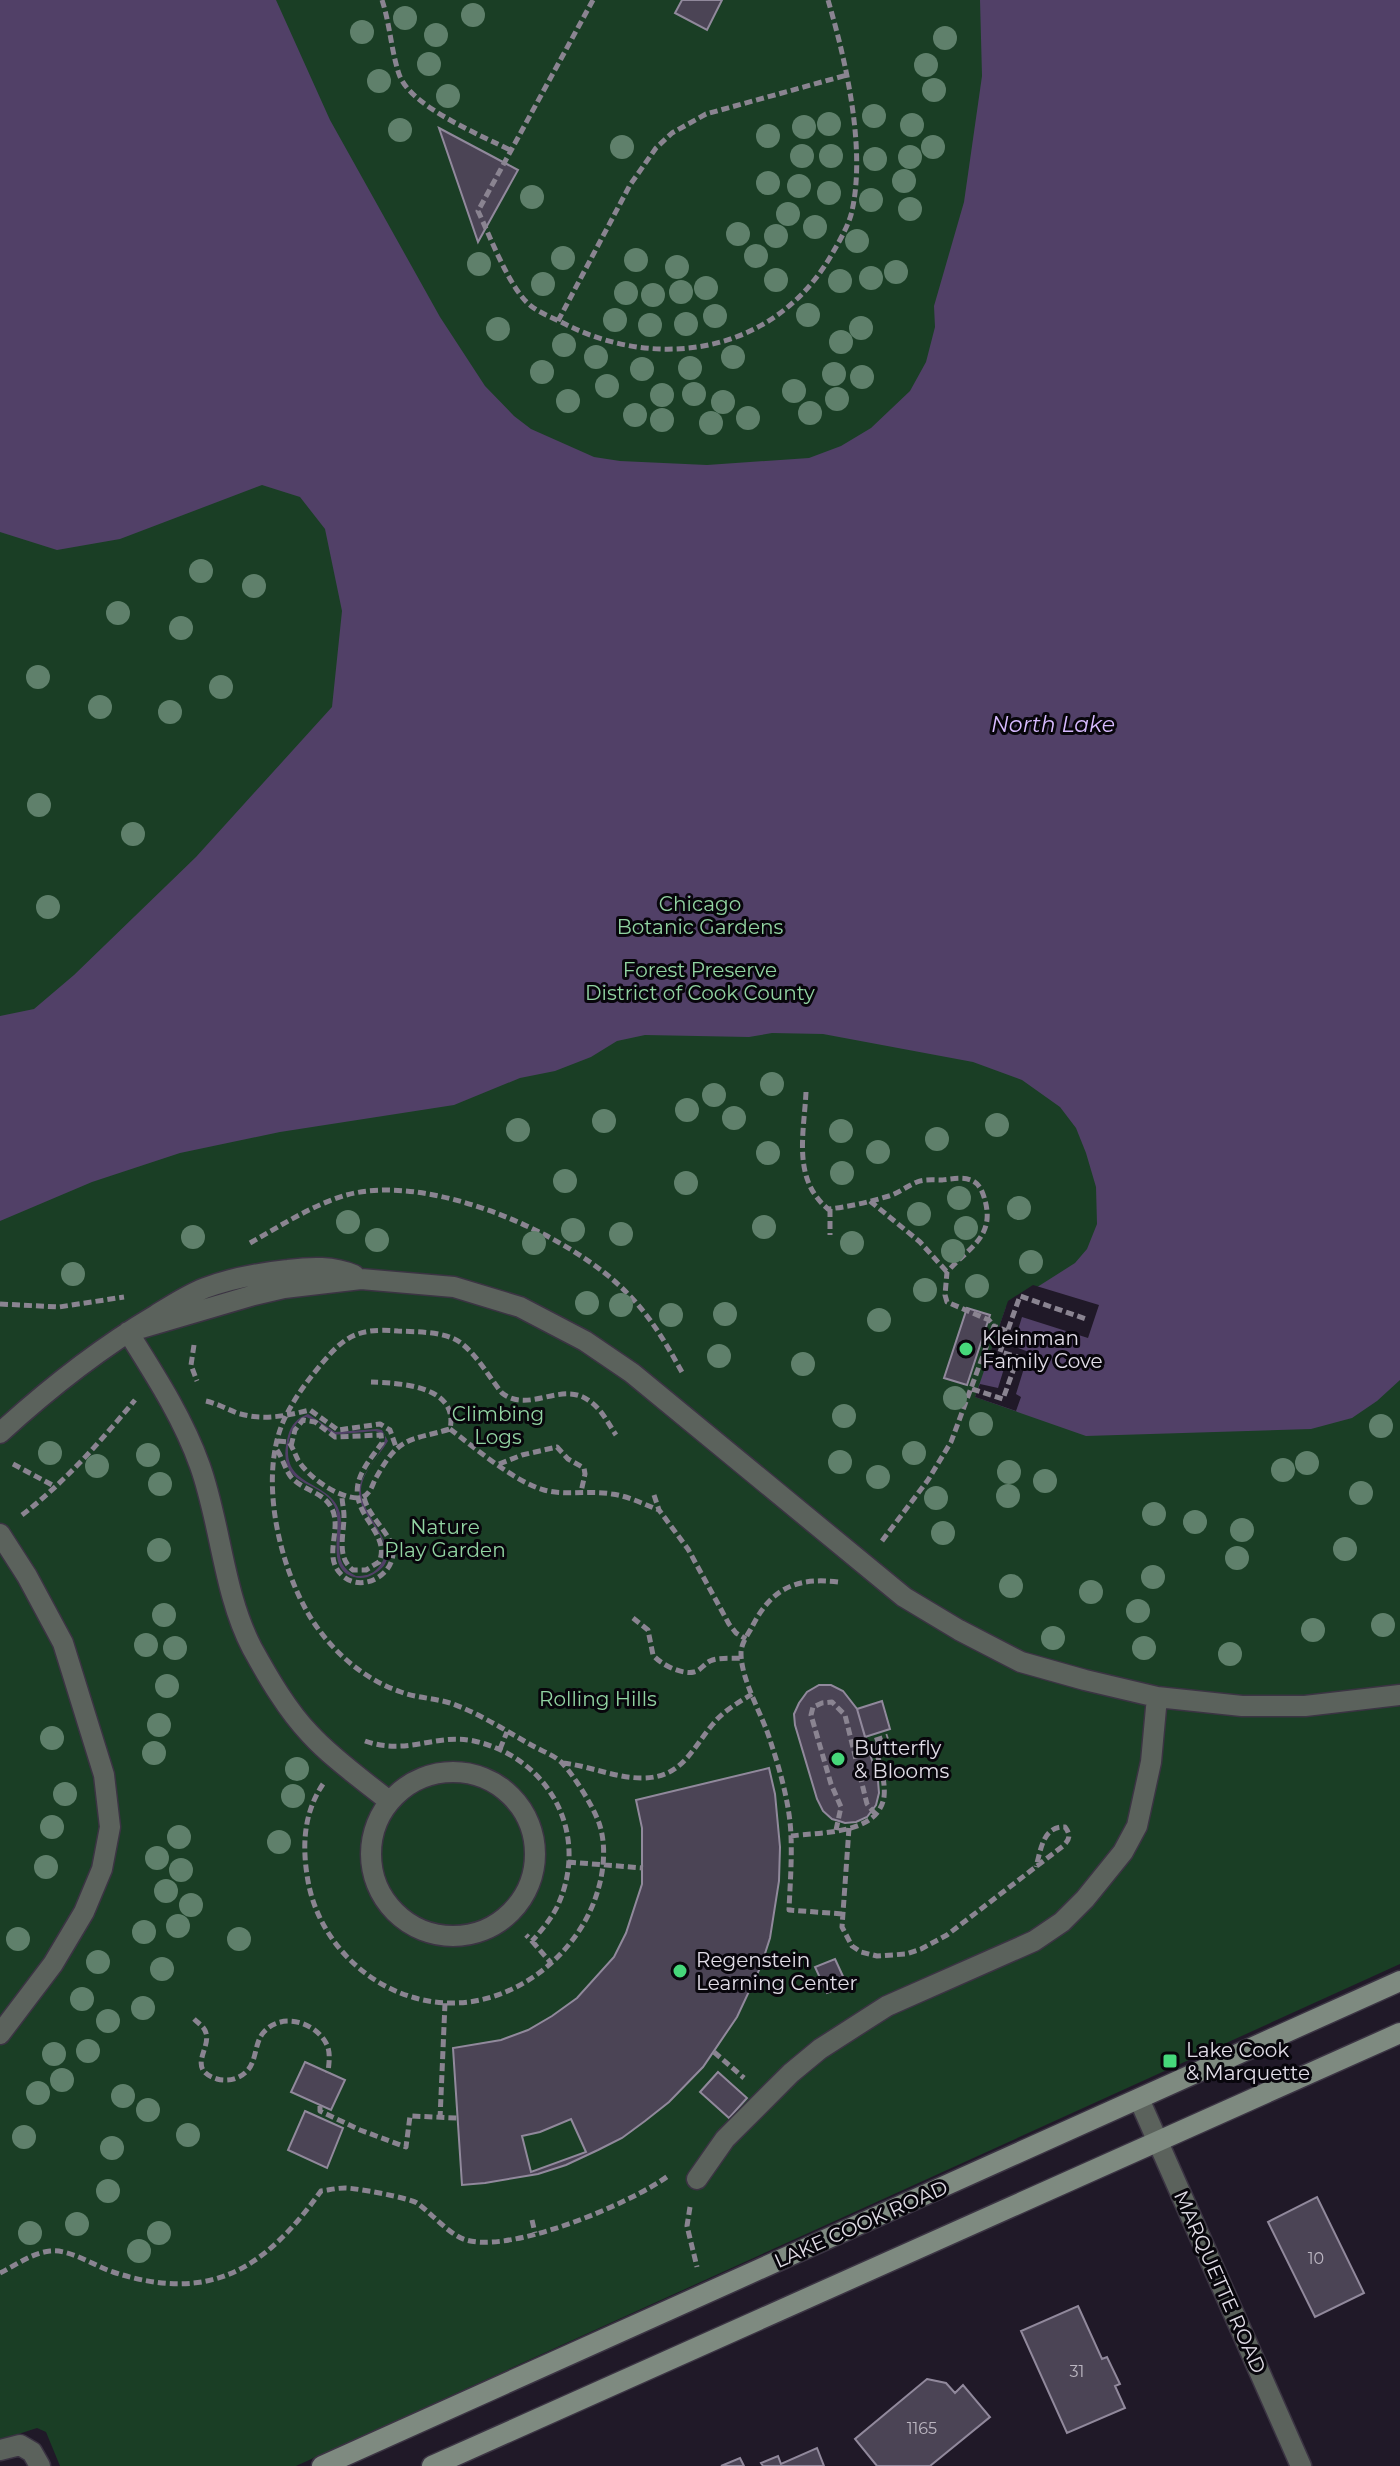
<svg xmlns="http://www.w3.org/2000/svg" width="1400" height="2466" viewBox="0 0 1400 2466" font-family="Montserrat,sans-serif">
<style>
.green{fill:#1a3e25}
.water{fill:#514067;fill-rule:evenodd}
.pier{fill:#201928}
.building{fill:#4b4455;stroke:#91899c;stroke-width:2;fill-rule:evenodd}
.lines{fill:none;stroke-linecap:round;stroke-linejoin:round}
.service-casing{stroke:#3b3443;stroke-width:23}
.minor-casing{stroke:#3b3443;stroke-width:23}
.secondary-casing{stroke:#3b3443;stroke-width:23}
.path{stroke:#8a8491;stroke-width:5;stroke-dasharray:8 4;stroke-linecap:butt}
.service{stroke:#5b625c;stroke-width:20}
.minor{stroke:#5b625c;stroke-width:20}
.secondary{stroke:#7e8a80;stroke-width:20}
.tree{fill:#5f806b}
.poi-dot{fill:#46d77a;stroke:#08060c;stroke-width:3}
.labels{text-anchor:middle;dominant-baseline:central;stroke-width:6;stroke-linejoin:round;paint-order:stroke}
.number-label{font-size:16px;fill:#bcb7c2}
.park-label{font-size:20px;fill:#92d4a2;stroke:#08060c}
.poi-label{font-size:20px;fill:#e1dde7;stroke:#08060c;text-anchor:start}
.street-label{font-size:20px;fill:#e1dde7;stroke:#08060c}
.water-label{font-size:22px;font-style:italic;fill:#d7bafe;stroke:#08060c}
</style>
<rect width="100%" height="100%" fill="#201928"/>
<path class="green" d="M0 0H1400V1964L296 2466H60L46 2432 37 2428 0 2440Z"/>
<path class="water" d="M0 0H276L330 120 440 317 485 386 514 416 531 429 594 457 620 461 707 465 809 458 841 446 871 428 910 391 926 362 935 327 934 306 964 202 982 76 980 0H1400V1380L1377 1401 1352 1418 1311 1429 1086 1436 975 1397 1006 1307 1075 1263 1087 1249 1097 1224 1096 1187 1086 1153 1076 1128 1060 1107 1022 1080 973 1062 823 1034 772 1033 749 1037 645 1035 617 1041 591 1057 555 1071 520 1078 454 1105 280 1132 180 1153 92 1182 0 1221V1016L34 1009 74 975 196 857 332 707 342 611 325 529 300 497 262 485 120 539 57 550 0 532Z
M308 1414 335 1432 377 1429 382 1430 388 1441C379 1456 363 1471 361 1489 359 1517 413 1555 372 1575 367 1578 360 1579 354 1577 323 1568 345 1526 334 1505 319 1478 274 1489 288 1436 291 1425 297 1418 308 1414ZM306 1417 318 1422 333 1435 375 1431 385 1435C387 1451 361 1471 359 1490 356 1517 402 1542 378 1568 372 1575 364 1576 356 1576 328 1563 345 1535 340 1513 331 1479 280 1489 289 1441 291 1430 296 1421 306 1417Z"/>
<path class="pier" d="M1033 1285 1099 1305 1088 1338 1022 1317 1013 1346 1029 1352 1016 1394 1021 1397 1016 1411 975 1397 980 1384 998 1388 1006 1362 989 1356 1008 1301Z"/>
<path class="building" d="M682 0H722L707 30 675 13Z
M439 128 518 170 478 242Z
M967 1308 990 1315 967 1385 944 1378Z
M819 1685H831L843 1691 857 1709 878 1781 879 1793 876 1805 867 1817 856 1822 845 1823 839 1821 832 1819 823 1811 817 1799 795 1725 794 1714 799 1703 807 1692Z
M882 1701 890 1729 865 1737 857 1709Z
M769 1768 775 1794 780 1847 779 1881 770 1938 761 1966 737 2017 703 2067 669 2102 645 2121 622 2138 598 2150 566 2165 538 2174 485 2183 462 2185 453 2048 501 2040 528 2030 552 2016 577 1998 614 1957 626 1933 642 1884V1828L636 1800ZM571 2119 586 2152 531 2172 522 2136 540 2132Z
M835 1959 847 1985 827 1993 815 1967Z
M305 2062 345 2080 331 2110 291 2092Z
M718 2072 747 2098 729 2118 700 2092Z
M305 2111 343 2128 327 2168 288 2150Z
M1317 2197 1364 2293 1315 2317 1268 2222Z
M1078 2306 1102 2359 1107 2357 1120 2384 1115 2386 1125 2408 1067 2433 1021 2331Z
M927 2379 946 2383 955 2393 963 2385 990 2417 930 2466H877L855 2439Z
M817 2448 824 2466H763L761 2463 778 2456 781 2464Z
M740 2458 744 2466H721Z"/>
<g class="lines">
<g class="service-casing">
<path id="service" d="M128 1332 254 1295 284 1288 361 1279 454 1287 520 1307 585 1341 632 1373 904 1597 959 1630 1021 1662 1085 1680 1157 1697 1242 1706H1305L1400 1695
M128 1332C155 1375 183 1418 200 1466 221 1525 223 1592 252 1648 268 1677 287 1710 310 1734 333 1759 363 1780 389 1801
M0 1433C48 1389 100 1348 156 1315 172 1305 187 1295 205 1288 231 1278 260 1273 288 1270 311 1267 333 1266 354 1275
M0 1534 27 1576 63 1643 104 1775 110 1827 102 1869 84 1912 53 1964 0 2034
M371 1854a82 82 0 1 1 164 0a82 82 0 1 1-164 0Z
M697 2179 725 2139 791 2073 820 2049 887 2006 1034 1941 1062 1922 1085 1899 1123 1852 1137 1826 1151 1762 1157 1697
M0 2450 20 2445 32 2452 40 2466"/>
</g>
<g class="minor-casing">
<path id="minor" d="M1139 2099 1301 2466"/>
</g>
<g class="secondary-casing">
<path id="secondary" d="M322 2466 1400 1981
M432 2466 1400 2033"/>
</g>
<path class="path" d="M382 0C390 24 391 50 399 74 410 107 481 135 512 151
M593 0 478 211C490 236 510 290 531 306 540 313 553 318 563 323 660 373 776 352 832 254 839 242 847 228 851 215 867 152 846 61 828 0
M558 321 630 185 656 148 672 133 706 114 847 75
M806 1092C804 1134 792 1179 828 1209 848 1207 869 1202 889 1196 899 1193 907 1186 917 1182 924 1179 934 1180 942 1180 959 1178 976 1174 983 1194 998 1236 970 1246 947 1272L945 1295 947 1302 989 1320 994 1326
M870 1201 920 1242 947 1272
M830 1209V1235
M250 1243C280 1226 311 1206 343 1196 426 1170 571 1234 628 1294 651 1317 667 1345 683 1374
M0 1304 59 1307 124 1297
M194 1345 191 1365 197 1381
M972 1389 1003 1399 1018 1357 1000 1352 1020 1296 1086 1319
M206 1401C218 1404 227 1409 237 1413 263 1421 285 1416 310 1410L338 1430 380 1424 390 1430 396 1447
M450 1429C475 1448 515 1482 544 1490 566 1496 589 1490 612 1494 628 1496 643 1504 659 1510
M278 1441 289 1442C293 1448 295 1454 298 1460 309 1478 338 1498 359 1498
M291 1446 295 1430 303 1420 315 1422 335 1437 381 1435 382 1443C374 1454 363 1467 359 1480 348 1514 392 1533 379 1562L366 1570H353C336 1557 344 1535 344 1516 344 1509 342 1503 342 1496
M277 1450C283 1459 285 1469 291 1477 302 1490 323 1492 331 1507 344 1529 320 1558 344 1577 363 1592 394 1575 393 1551 392 1534 368 1517 364 1497
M13 1464 54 1486
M499 1464 522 1455 557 1447 568 1459 584 1468 585 1474 581 1492
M654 1495 659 1510 688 1549 729 1624 736 1633 746 1639
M363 1497C372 1492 372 1484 377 1476 400 1435 410 1441 450 1429 459 1386 401 1383 371 1382
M22 1515C64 1483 101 1441 135 1400
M882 1541 928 1480 951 1442 994 1326 1007 1331
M838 1582C797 1577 772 1588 753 1625 749 1633 741 1643 741 1653 741 1680 762 1714 770 1740 780 1770 790 1805 791 1836 792 1861 790 1886 789 1910L843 1914
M633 1618 648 1630 653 1655C660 1664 682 1675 694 1672 700 1671 704 1664 710 1661 719 1657 732 1659 742 1658
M365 1741C407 1756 435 1733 474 1741 550 1758 591 1835 557 1907 551 1919 541 1931 532 1941L526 1935
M500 1749 507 1732
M563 1763C590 1766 615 1778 642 1778 682 1778 691 1750 713 1724 723 1711 738 1703 752 1694
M323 1784C303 1814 302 1847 308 1881 320 1948 380 2001 448 2003 516 2005 580 1953 598 1890 604 1870 606 1846 600 1826 595 1809 575 1777 563 1764 556 1756 542 1751 533 1746 506 1731 479 1713 450 1703 434 1698 417 1698 401 1692 363 1679 330 1650 309 1615 279 1564 259 1479 283 1422 291 1404 302 1388 314 1373 341 1340 352 1327 398 1331 417 1332 445 1331 461 1343 477 1355 489 1377 502 1393 529 1414 561 1381 588 1400 601 1408 608 1423 616 1435
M849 1828 842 1927 852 1946 861 1952 877 1956 906 1954 921 1949 947 1935 1063 1846C1070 1839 1071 1835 1065 1827 1043 1826 1041 1849 1036 1867
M836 1830 841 1807 831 1784 811 1715 813 1707 822 1703 832 1702 845 1715 867 1804 876 1815
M791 1836C820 1832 878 1835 884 1797 886 1779 878 1759 873 1741L888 1736
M568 1862 643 1868
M532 1941 551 1963
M194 2019C199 2024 204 2026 206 2033 211 2049 186 2069 217 2079 227 2082 239 2079 246 2072 257 2062 254 2044 263 2033 280 2012 314 2021 326 2043 331 2052 329 2062 328 2073
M714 2052 744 2078
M320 2106V2111L360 2130 406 2147 410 2116 457 2118
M440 2119 445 2003
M690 2207 687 2226 697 2267
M532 2220 535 2233
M0 2273C16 2265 32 2253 50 2251 71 2249 94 2266 113 2272 210 2304 265 2269 321 2191 329 2190 337 2188 345 2188 357 2188 409 2198 417 2203 432 2214 445 2230 461 2238 503 2258 632 2203 668 2176"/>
<use href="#service" class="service"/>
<use href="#minor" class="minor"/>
<use href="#secondary" class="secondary"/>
</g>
<g class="tree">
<circle cx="473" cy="15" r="12"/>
<circle cx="405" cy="18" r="12"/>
<circle cx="362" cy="32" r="12"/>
<circle cx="436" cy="35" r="12"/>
<circle cx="945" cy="38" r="12"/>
<circle cx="429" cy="64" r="12"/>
<circle cx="926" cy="65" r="12"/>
<circle cx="379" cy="81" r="12"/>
<circle cx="934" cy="90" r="12"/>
<circle cx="448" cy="96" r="12"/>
<circle cx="874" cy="116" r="12"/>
<circle cx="829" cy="124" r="12"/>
<circle cx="912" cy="125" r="12"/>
<circle cx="804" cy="127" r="12"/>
<circle cx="400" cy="130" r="12"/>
<circle cx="768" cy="136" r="12"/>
<circle cx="622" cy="147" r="12"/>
<circle cx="933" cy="147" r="12"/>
<circle cx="802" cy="156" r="12"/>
<circle cx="831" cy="156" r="12"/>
<circle cx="910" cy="157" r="12"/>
<circle cx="875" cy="159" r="12"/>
<circle cx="904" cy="181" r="12"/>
<circle cx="768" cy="183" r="12"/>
<circle cx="799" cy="186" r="12"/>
<circle cx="829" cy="193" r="12"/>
<circle cx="532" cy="197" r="12"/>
<circle cx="871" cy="200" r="12"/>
<circle cx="910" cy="209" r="12"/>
<circle cx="788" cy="214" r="12"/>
<circle cx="815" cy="227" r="12"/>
<circle cx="738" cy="234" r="12"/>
<circle cx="776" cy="236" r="12"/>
<circle cx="857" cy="241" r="12"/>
<circle cx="756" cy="256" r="12"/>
<circle cx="563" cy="258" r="12"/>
<circle cx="636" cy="260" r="12"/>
<circle cx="479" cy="264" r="12"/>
<circle cx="677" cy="267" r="12"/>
<circle cx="896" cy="272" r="12"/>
<circle cx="871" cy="278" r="12"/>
<circle cx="776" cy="280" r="12"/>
<circle cx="840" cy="281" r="12"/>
<circle cx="543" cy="284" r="12"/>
<circle cx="706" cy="288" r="12"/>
<circle cx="681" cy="292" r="12"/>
<circle cx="626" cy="293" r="12"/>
<circle cx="653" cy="295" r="12"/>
<circle cx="808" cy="315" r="12"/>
<circle cx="715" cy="316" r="12"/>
<circle cx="615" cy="320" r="12"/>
<circle cx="686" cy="324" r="12"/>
<circle cx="650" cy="325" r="12"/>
<circle cx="861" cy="328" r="12"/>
<circle cx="498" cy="329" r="12"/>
<circle cx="841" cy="342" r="12"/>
<circle cx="564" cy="345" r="12"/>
<circle cx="596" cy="357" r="12"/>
<circle cx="733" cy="357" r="12"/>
<circle cx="690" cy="368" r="12"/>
<circle cx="642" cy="369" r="12"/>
<circle cx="542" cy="372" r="12"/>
<circle cx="834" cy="374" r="12"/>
<circle cx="862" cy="377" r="12"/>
<circle cx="607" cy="386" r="12"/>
<circle cx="794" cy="391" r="12"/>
<circle cx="694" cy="394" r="12"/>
<circle cx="662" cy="395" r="12"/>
<circle cx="837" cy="399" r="12"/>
<circle cx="568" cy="401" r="12"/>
<circle cx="723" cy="402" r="12"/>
<circle cx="810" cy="413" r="12"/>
<circle cx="635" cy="415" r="12"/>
<circle cx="748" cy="418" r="12"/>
<circle cx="662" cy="420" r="12"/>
<circle cx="711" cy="423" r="12"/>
<circle cx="201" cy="571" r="12"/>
<circle cx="254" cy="586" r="12"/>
<circle cx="118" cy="613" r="12"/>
<circle cx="181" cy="628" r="12"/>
<circle cx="38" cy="677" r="12"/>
<circle cx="221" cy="687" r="12"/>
<circle cx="100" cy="707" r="12"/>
<circle cx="170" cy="712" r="12"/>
<circle cx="39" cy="805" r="12"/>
<circle cx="133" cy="834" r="12"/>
<circle cx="48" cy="907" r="12"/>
<circle cx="772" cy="1084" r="12"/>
<circle cx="714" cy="1095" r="12"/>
<circle cx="687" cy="1110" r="12"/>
<circle cx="734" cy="1118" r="12"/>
<circle cx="604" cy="1121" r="12"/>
<circle cx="997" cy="1125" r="12"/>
<circle cx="518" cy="1130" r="12"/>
<circle cx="841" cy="1131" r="12"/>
<circle cx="937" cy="1139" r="12"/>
<circle cx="878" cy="1152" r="12"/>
<circle cx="768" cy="1153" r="12"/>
<circle cx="842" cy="1173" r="12"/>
<circle cx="565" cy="1181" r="12"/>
<circle cx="686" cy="1183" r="12"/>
<circle cx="959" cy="1198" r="12"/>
<circle cx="1019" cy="1208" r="12"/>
<circle cx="919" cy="1214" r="12"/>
<circle cx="348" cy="1222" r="12"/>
<circle cx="764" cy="1227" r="12"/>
<circle cx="966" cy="1228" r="12"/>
<circle cx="573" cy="1230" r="12"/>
<circle cx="621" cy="1234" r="12"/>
<circle cx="193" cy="1237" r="12"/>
<circle cx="377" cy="1240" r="12"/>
<circle cx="534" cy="1243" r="12"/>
<circle cx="852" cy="1243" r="12"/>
<circle cx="953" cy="1251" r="12"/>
<circle cx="1031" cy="1262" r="12"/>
<circle cx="73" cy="1274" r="12"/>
<circle cx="977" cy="1286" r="12"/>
<circle cx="925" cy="1290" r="12"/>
<circle cx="587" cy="1303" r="12"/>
<circle cx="621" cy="1305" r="12"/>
<circle cx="725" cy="1314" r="12"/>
<circle cx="671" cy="1315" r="12"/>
<circle cx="879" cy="1320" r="12"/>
<circle cx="719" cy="1356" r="12"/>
<circle cx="803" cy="1364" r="12"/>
<circle cx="955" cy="1398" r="12"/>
<circle cx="844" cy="1416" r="12"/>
<circle cx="981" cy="1424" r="12"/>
<circle cx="1381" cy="1426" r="12"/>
<circle cx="50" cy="1453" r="12"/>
<circle cx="914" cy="1453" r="12"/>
<circle cx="148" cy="1455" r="12"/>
<circle cx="840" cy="1462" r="12"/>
<circle cx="1307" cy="1463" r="12"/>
<circle cx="97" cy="1466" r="12"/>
<circle cx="1283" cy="1470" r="12"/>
<circle cx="1009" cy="1472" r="12"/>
<circle cx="878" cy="1477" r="12"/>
<circle cx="1045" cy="1481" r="12"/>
<circle cx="160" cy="1484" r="12"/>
<circle cx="1361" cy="1493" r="12"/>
<circle cx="1008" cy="1496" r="12"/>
<circle cx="936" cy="1498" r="12"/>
<circle cx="1154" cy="1514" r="12"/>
<circle cx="1195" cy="1522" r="12"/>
<circle cx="1242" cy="1530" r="12"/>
<circle cx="943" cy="1533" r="12"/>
<circle cx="1345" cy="1549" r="12"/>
<circle cx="159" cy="1550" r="12"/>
<circle cx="1237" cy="1558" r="12"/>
<circle cx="1153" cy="1577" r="12"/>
<circle cx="1011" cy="1586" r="12"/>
<circle cx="1091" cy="1592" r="12"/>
<circle cx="1138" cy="1611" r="12"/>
<circle cx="164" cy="1615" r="12"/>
<circle cx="1383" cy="1625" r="12"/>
<circle cx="1313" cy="1630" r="12"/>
<circle cx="1053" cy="1638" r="12"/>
<circle cx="146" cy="1645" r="12"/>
<circle cx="175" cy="1648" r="12"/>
<circle cx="1144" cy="1648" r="12"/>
<circle cx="1230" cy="1654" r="12"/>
<circle cx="167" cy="1686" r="12"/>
<circle cx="159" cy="1725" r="12"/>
<circle cx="52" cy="1738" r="12"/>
<circle cx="154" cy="1753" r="12"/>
<circle cx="297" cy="1769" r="12"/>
<circle cx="65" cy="1794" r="12"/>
<circle cx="293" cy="1796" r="12"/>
<circle cx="52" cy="1827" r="12"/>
<circle cx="179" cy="1837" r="12"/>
<circle cx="279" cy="1842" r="12"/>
<circle cx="157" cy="1858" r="12"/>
<circle cx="46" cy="1867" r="12"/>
<circle cx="181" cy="1870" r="12"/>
<circle cx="166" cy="1891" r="12"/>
<circle cx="191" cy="1905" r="12"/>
<circle cx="178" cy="1926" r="12"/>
<circle cx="144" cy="1932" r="12"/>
<circle cx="18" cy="1939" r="12"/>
<circle cx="239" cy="1939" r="12"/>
<circle cx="98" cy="1962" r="12"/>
<circle cx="162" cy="1969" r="12"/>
<circle cx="82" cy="1999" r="12"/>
<circle cx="143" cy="2008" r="12"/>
<circle cx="108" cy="2021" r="12"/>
<circle cx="88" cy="2051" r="12"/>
<circle cx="54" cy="2054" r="12"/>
<circle cx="62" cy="2080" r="12"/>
<circle cx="38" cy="2093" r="12"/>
<circle cx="123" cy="2096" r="12"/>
<circle cx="148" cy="2110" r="12"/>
<circle cx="188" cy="2135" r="12"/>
<circle cx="24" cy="2137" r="12"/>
<circle cx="112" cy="2148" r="12"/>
<circle cx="108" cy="2191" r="12"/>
<circle cx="77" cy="2224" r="12"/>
<circle cx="30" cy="2233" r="12"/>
<circle cx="159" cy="2233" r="12"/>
<circle cx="139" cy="2251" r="12"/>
</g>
<g class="poi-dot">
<circle cx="966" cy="1349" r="8"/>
<circle cx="838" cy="1759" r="8"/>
<circle cx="680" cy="1971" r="8"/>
<rect x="1162" y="2053" width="16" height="16" rx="4"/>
</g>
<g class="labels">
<g class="number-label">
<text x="1316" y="2258">10</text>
<text x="1077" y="2371">31</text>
<text x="922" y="2428">1165</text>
</g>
<g class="park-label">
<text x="700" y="904">Chicago<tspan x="700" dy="23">Botanic Gardens</tspan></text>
<text x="700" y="970">Forest Preserve<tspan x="700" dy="23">District of Cook County</tspan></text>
<text x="498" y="1414">Climbing<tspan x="498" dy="23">Logs</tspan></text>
<text x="445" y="1527">Nature<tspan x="445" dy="23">Play Garden</tspan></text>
<text x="598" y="1699">Rolling Hills</text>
</g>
<g class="poi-label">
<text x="982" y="1338">Kleinman<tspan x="982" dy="23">Family Cove</tspan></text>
<text x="854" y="1748">Butterfly<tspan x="854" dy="23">&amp; Blooms</tspan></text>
<text x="696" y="1960">Regenstein<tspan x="696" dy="23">Learning Center</tspan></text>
<text x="1186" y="2050">Lake Cook<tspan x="1186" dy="23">&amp; Marquette</tspan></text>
</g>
<g class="street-label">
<text transform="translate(861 2224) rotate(-24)">LAKE COOK ROAD</text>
<text transform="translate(1220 2282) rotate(66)">MARQUETTE ROAD</text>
</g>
<g class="water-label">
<text x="1053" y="724">North Lake</text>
</g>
</g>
</svg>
